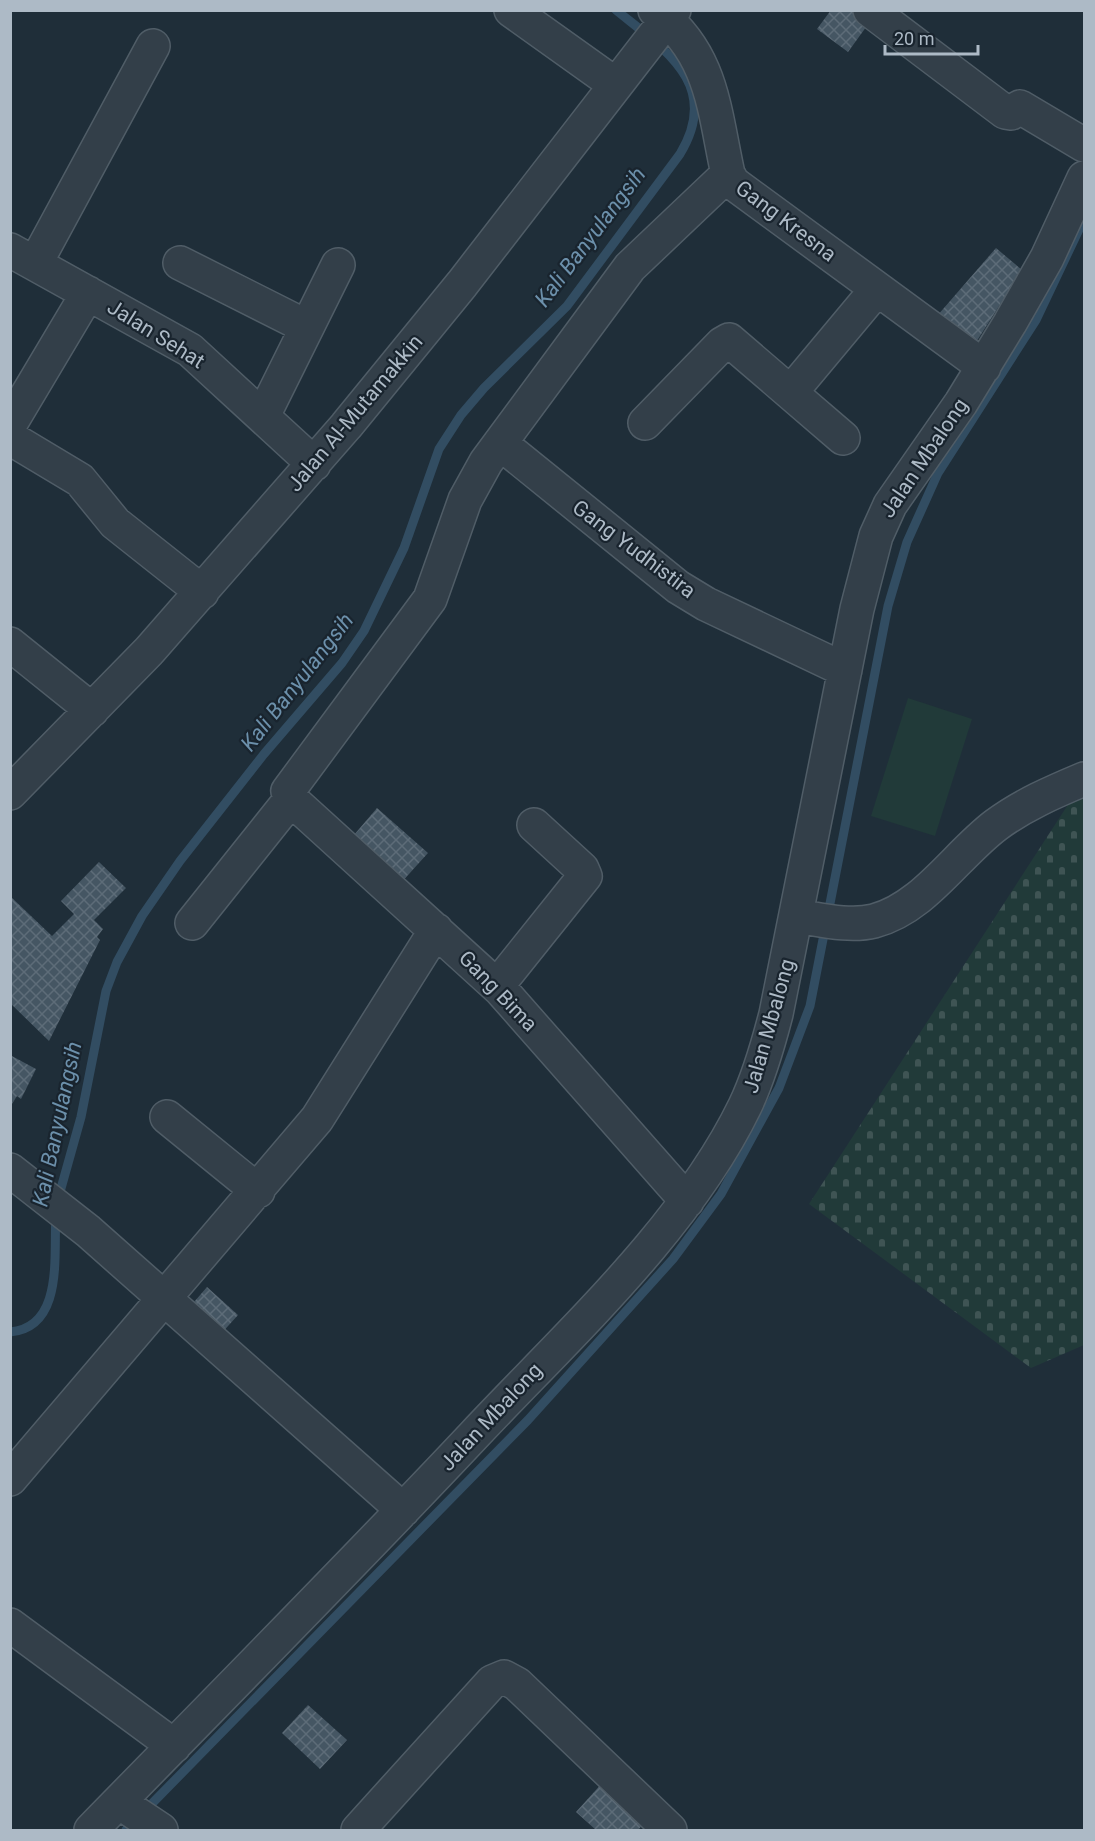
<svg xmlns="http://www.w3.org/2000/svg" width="1095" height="1841" viewBox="0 0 1095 1841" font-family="Roboto,sans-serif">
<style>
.cemetery{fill:url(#cemetery-stones)}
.pitch{fill:#213a39}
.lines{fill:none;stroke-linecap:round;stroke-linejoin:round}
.stream{stroke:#324d62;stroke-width:9}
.building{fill:url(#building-cross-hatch)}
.minor-casing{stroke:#505d67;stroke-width:36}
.minor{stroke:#333f49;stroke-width:33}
.labels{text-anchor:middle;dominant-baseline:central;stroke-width:4.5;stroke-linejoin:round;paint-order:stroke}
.street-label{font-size:21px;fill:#adbac6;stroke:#19242e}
.water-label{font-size:22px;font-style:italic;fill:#6c90ab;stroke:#19242e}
</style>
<defs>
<pattern id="cemetery-stones" width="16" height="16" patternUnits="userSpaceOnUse" patternTransform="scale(1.5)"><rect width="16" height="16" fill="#213a39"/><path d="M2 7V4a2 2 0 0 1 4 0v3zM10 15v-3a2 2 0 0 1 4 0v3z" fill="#3f5454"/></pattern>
<pattern id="building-cross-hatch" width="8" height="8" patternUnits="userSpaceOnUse" patternTransform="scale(1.5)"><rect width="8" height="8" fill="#455663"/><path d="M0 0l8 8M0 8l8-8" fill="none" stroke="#5d6c78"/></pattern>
</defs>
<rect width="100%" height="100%" fill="#1f2e39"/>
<path class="cemetery" d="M1084 780V1345L1031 1368 809 1204Z"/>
<path class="pitch" d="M908 698 972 719 935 836 871 816Z"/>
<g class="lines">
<path class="stream" d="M58 1199 81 1117 106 991 117 962 142 916 180 861 264 754 342 663 364 631 404 548 439 449 461 415 484 388 567 306 680 154C722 85 665 50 616 10
M10 1332C65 1327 53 1253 56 1215
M126 1830 528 1420 673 1259 721 1194 779 1088 810 1006 888 606 907 542 938 473 1036 320 1084 219"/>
</g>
<path class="building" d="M831 10H853L869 23 848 52 817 29Z
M996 248 1022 270 973 347 937 316Z
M377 808 428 853 398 886 348 842Z
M99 862 126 888 94 920 103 929 97 937 100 940 49 1041 10 1003V896L52 936 74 914 61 901Z
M10 1055 36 1069 21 1099 17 1096 10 1107Z
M207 1287 238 1315 219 1336 188 1309Z
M308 1705 347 1740 320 1769 282 1733Z
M604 1781 647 1820 638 1830H596L576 1812Z"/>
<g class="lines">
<g class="minor-casing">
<path id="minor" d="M511 10 616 85
M655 10C713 53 714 111 728 174L733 183 984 367
M870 10 1005 112 1011 113 1020 107 1084 145
M10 250 190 350 314 464
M180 263 307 327
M35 264 153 46
M791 392 877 289
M263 416 338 265
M645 423 722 344 729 340 843 438
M10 424 88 293
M10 438 80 480 115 523 202 592
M500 443 678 587 706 604 845 670
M10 644 92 710
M10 793 149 651 346 426 462 284 674 10
M797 916C822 920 850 927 874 921 924 908 956 855 996 825 1023 805 1053 792 1084 779
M192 923 291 799
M497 986 585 876 582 869 534 825
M167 1117 258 1191
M10 1170 88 1231 403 1510
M687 1201 501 990 293 801 288 791 430 599 465 500 486 462 630 267 728 174
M10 1479 317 1119 436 930
M10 1625 174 1746
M119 1802 161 1830
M91 1830C219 1699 349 1568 475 1434 568 1335 686 1228 745 1106 759 1077 768 1045 776 1014L857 609 876 536 890 505 961 403 1010 323 1047 258 1084 178
M358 1830 492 1682 504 1677 517 1684 670 1830"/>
</g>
<use href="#minor" class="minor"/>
</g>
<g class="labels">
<g class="street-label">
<text transform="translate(786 221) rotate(37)">Gang Kresna</text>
<text transform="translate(156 334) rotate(32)">Jalan Sehat</text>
<text transform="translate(355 413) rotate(-50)">Jalan Al-Mutamakkin</text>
<text transform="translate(924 458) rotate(-56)">Jalan Mbalong</text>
<text transform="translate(634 549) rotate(37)">Gang Yudhistira</text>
<text transform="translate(498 991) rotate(46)">Gang Bima</text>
<text transform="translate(769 1026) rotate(-74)">Jalan Mbalong</text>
<text transform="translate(491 1417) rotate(-47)">Jalan Mbalong</text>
</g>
<g class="water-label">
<text transform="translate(590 237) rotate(-53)">Kali Banyulangsih</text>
<text transform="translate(297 682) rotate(-52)">Kali Banyulangsih</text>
<text transform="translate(57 1124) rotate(-78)">Kali Banyulangsih</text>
</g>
</g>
<rect width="1095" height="1841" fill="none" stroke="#adbac6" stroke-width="24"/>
<path d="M885 45v9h93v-9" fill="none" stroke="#adbac6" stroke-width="3"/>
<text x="894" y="45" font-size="18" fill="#adbac6" stroke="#19242e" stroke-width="4.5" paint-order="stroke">20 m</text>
</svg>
